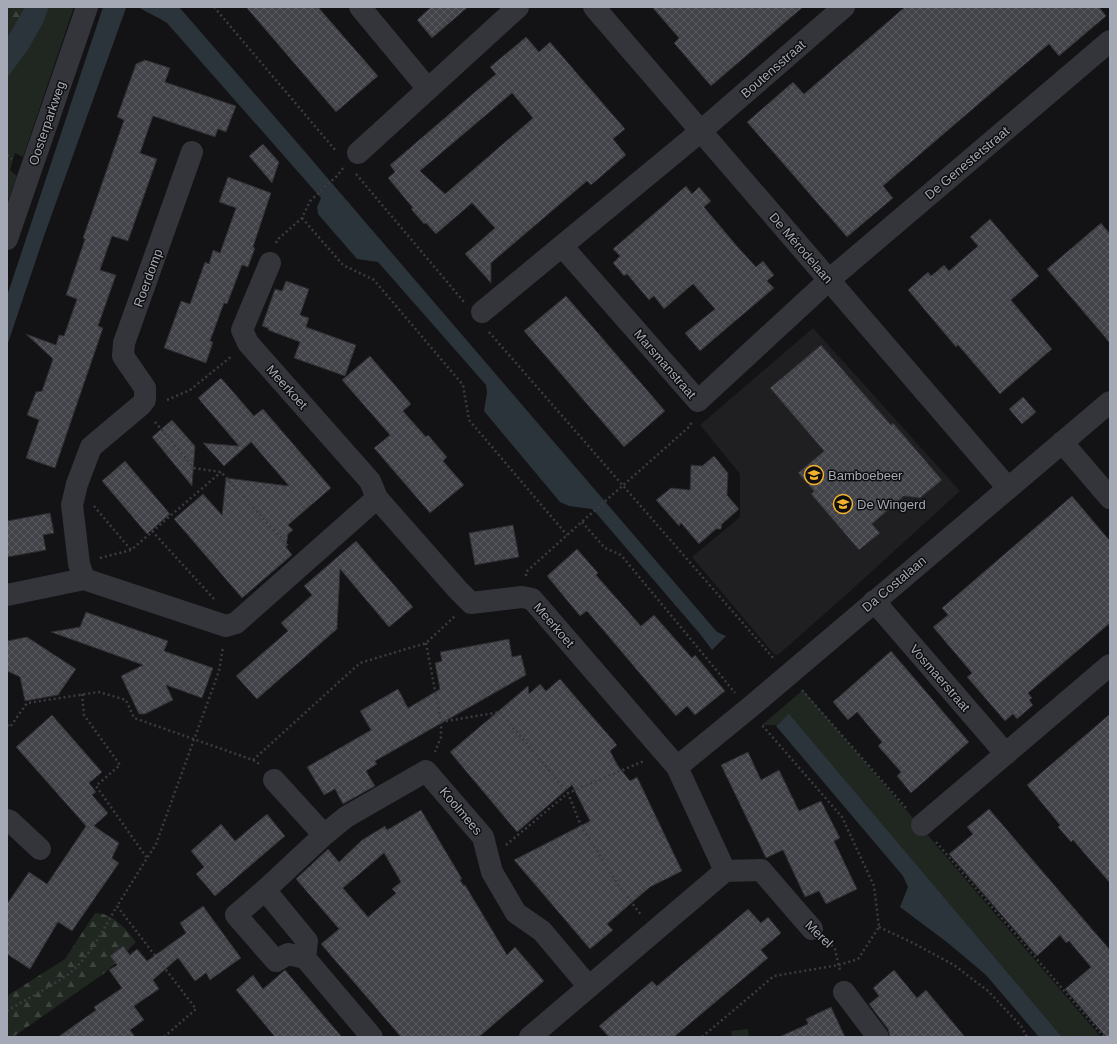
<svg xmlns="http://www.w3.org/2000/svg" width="1117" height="1044" viewBox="0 0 1117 1044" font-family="Helvetica,sans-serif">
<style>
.built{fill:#1f1f22}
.green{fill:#1f2720}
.forest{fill:url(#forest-firs)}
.water{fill:#2b343a}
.building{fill:url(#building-cross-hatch);stroke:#2d2d31;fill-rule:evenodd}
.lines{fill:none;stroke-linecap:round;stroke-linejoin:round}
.path{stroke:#3a3c41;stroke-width:2.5;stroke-dasharray:2 3;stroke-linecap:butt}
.minor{stroke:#34353a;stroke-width:22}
.labels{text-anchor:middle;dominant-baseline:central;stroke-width:3;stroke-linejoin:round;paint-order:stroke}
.street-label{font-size:13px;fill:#a4a9b5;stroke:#0e0e0f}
.poi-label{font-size:13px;fill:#a4a9b5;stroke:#0e0e0f;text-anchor:start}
</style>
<defs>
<pattern id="forest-firs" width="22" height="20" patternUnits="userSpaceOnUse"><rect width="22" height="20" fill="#1f2720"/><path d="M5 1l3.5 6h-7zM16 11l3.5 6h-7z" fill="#3d443e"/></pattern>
<pattern id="building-cross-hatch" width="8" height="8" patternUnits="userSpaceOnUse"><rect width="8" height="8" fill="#424348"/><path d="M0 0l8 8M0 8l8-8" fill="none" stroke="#5a5b60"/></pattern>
</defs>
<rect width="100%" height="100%" fill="#131315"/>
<path class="built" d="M813 328 960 491 847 594 778 655 774 654 692 557 740 517V474L700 425Z"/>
<path class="green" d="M7 7H74L23 157 15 153 10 170 17 176 7 203Z
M803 690 1101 1037H1062L789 715 777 725H762Z
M748 1029 749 1037H732L731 1031Z"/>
<path class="forest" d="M7 7H25L7 38Z
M95 913C113 913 126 929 136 942L106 972 13 1037H7V996L65 959Z"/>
<path class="water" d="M25 7H49L43 23 29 48 7 78V38Z
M103 7H128L126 8 44 236 7 346V296Z
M138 7H179L294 139 717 632 726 636 712 650 700 634 597 514 592 509 569 506 560 502 484 411 487 393 486 385 378 262 357 259 318 214 317 207 321 198 167 23C158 17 148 13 138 7Z
M789 714 1062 1037H1039L986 975 948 943 900 907 908 887 903 876 776 726Z"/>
<path class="building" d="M246 7H318L378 76 336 112Z
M431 7H468L432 38 417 20Z
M652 7H803L711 86 674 43 679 38Z
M905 7H1099L1106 16 1059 56 1049 44 1031 59 883 186 893 198 847 237 747 122 793 82 804 94Z
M526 37 539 52 550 42 625 129 613 139 626 155 591 185 587 181 491 263V283L465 254 495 228 472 203 436 234 426 223 424 224 411 209 413 208 388 178 395 172 390 165 496 74 490 67ZM512 93 533 118 445 194 420 171Z
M145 60 170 68 165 82 236 106 226 132 218 129 215 137 153 116 140 153 157 159 128 241 112 236 100 270 116 275 98 326 103 328 55 468 26 458 39 420 27 415 36 392 42 391 53 359 26 334 56 345 59 335 64 336 77 299 66 295 85 239 83 238 124 120 117 117 136 64Z
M263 144 279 162 272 183 249 156Z
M228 177 271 193 253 247 255 248 248 267 242 265 227 304 224 303 210 341 213 342 206 363 164 348 181 301 190 304 205 262 209 264 213 250 220 253 236 208 219 202Z
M686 186 692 194 699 187 711 201 704 207 736 245 756 267 763 261 774 275 767 281 774 288 700 351 685 333 715 309 693 284 664 309 654 296 649 300 627 274 624 276 613 263 620 256 613 249Z
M990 219 1039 276 1011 300 1052 349 1000 394 958 345 956 347 908 290 928 272 931 276 944 265 949 271 978 246 970 237Z
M1101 223 1110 234V343L1047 269Z
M286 281 309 289 300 315 309 318 306 327 356 345 345 376 294 358 300 342 268 330V328L262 326 275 289 282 291Z
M566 296 665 411 624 447 524 331Z
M821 345 891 425 893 423 942 480 920 498 904 496 872 524 880 533 859 550 811 494 814 491 798 473 824 451 770 388Z
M370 356 411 404 403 411 426 437 428 435 447 457 443 461 464 485 430 513 374 448 390 435 342 380Z
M221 378 254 416 263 409 331 488 288 525 293 530 288 534 286 547 292 555 242 598 174 519 203 494 222 515 226 478 289 486 251 442 224 466 203 443 239 446 198 398Z
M1023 397 1036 412 1022 424 1009 409Z
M172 420 195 446 192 486 152 437Z
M714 456 728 473 727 495 739 509 722 524 721 529H716L699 544 681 523 679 526 656 500 671 488 690 490 691 465 702 466Z
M125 461 170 514 147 534 102 481Z
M1072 496 1110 541V623L1028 693 1032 698 1029 700 1033 705 1017 719 1013 714 1005 721 967 677 972 673 933 627 948 615 942 608Z
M50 513 54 533 43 535 46 550 7 557V521Z
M513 525 519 557 475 565 469 533Z
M356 541 413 607 389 627 340 569 337 629 257 699 236 676 288 631 281 623 312 595 304 586Z
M577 549 598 573 596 575 641 626 654 615 692 658 695 655 725 691 695 715 687 706 676 716 587 611 580 616 547 576Z
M86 612 168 641 164 651 213 668 202 698 166 685 173 700 145 714H139L121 676 143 665 51 632 80 627Z
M27 637 76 669 58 695 25 701 20 677 7 671V641Z
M509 639 512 657 521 655 526 675 375 761 377 764 366 771 375 786 343 804 335 789 324 795 307 767 371 730 360 711 398 689 408 708 440 689 435 663 442 661 440 652Z
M891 651 969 742 911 793 897 776 901 772 878 746 882 742 857 712 848 720 833 702Z
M560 679 617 745 610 751 618 766 630 781 637 777 682 871 650 887 607 924 613 930 590 949 514 860 590 821 572 785 517 832 450 752 528 686 529 694 540 684 546 691Z
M1110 714V883L1073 840 1071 842 1058 827 1060 825 1027 785Z
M52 715 102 772 89 783 96 792 92 795 108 813 94 826 119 843 112 858 119 863 72 931 58 922 30 969 7 954V904L29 872 47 884 86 826 16 747Z
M748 752 761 780 779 770 799 811 821 801 840 838 834 841 857 889 826 904 819 891 805 897 783 850 766 858 721 765Z
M989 809 1110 950V1037H1106L1065 989 1091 967 1069 941 1066 943 1060 935 1037 956 949 854 973 834 967 827Z
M421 810 462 879 460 880 464 886 465 885 507 955 515 947 544 981 479 1037H401L321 944 339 929 296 879 328 849 339 862 362 840 385 826 387 830ZM384 853 401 882 392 889 396 893 368 917 343 888Z
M267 814 285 836 215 896 196 874 204 867 191 851 221 824 235 841Z
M203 906 241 958 210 980 206 973 195 981 178 958 153 980 159 989 134 1006 144 1020 130 1030 135 1037H58L96 1010 94 1007 122 988 109 970 117 965 110 956 123 946 130 955 137 949 147 961 186 933 180 923Z
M748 909 761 923 768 917 781 933 761 950 768 958 674 1037H609L599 1026 652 981 657 986Z
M285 970 324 1016 342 1037H275L236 990 253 975 263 989Z
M894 970 917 998 926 990 965 1037H890L888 1029 869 1004 879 996 873 988Z
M831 1007 845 1037H779L808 1024 806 1019Z"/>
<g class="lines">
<path class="path" d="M214 7 336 151
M7 155 12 159
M356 174 464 302
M302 218 343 265 374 280 463 385 469 420 567 535
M276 243 277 240 302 218 310 201 338 175 343 168
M489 332 775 660
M167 400 190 390 232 356
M155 422 194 468 221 472 290 548
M94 506 131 550
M582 522 605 548 621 555 713 666 735 693
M152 531 214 599
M100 558 131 550 221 472
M526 576V572L585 519 690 426 692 421
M426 643 441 722V737L435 752
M802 690 907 809
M82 694 84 715 120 765 96 786 147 858
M441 722 500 712 568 793 581 826 619 886 641 915
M7 725 10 727 27 703 99 692 126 700 134 718 253 760 261 765
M253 760 360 663 426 643 455 616
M936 842 1104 1037
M506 845 568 793 644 761
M879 927 911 942 954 965 988 991 1021 1026 1027 1037
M828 941 835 949 840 971
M7 1011C26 999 47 989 66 976 89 959 103 930 117 906
M164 1037 196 1009 117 906 156 844 219 671 223 647
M702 1037 774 976 839 965 858 959 879 927 874 886 842 817 762 725"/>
<path class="minor" d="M360 7 428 89
M594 7 1008 488
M358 153 518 7
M7 239 87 7
M562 246 698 401 829 280 1110 41
M270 263 242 330 248 343 370 481 377 498
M482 312 701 131 844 7
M1062 442 1110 498
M84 579 79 564 72 505 77 484 91 447 141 405 145 400V388L123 356 124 343 192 152
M7 595 84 579 226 626 236 623 377 498 458 590 471 603 522 597 532 599 677 767 725 871 530 1037
M874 601 1006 754
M677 767 754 704 1110 402
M274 780 324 835 346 817 426 771 483 837 492 872 516 913 542 931 589 987
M7 820 10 821 40 849
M922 825 1110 665
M725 871 761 870 812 929
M265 890 324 835
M305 958 307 941 265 890 236 915 276 961 288 954 305 958 372 1037
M844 992 878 1037"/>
</g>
<defs>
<g id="school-ring" transform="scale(1)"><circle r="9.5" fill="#0e0e0f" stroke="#f3b02c" stroke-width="1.5"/><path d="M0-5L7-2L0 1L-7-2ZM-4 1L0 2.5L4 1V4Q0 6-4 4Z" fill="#f3b02c"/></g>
</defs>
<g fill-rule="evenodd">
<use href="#school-ring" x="814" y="475"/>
<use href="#school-ring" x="843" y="504"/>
</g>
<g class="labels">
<g class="street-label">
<text transform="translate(773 69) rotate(-41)">Boutensstraat</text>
<text transform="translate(47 123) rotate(-71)">Oosterparkweg</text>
<text transform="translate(967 163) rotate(-40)">De Genestetstraat</text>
<text transform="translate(801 248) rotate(49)">De Mérodelaan</text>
<text transform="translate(148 278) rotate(-70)">Roerdomp</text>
<text transform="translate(665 364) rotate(49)">Marsmanstraat</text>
<text transform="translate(287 387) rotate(48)">Meerkoet</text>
<text transform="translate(894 584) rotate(-40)">Da Costalaan</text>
<text transform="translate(554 625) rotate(49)">Meerkoet</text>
<text transform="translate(940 678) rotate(49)">Vosmaerstraat</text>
<text transform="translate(461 811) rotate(50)">Koolmees</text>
<text transform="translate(819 934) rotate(44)">Merel</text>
</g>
<g class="poi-label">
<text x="828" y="475">Bamboebeer</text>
<text x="857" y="504">De Wingerd</text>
</g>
</g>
<rect width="1117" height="1044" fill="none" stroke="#a4a9b5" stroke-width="16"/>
</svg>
